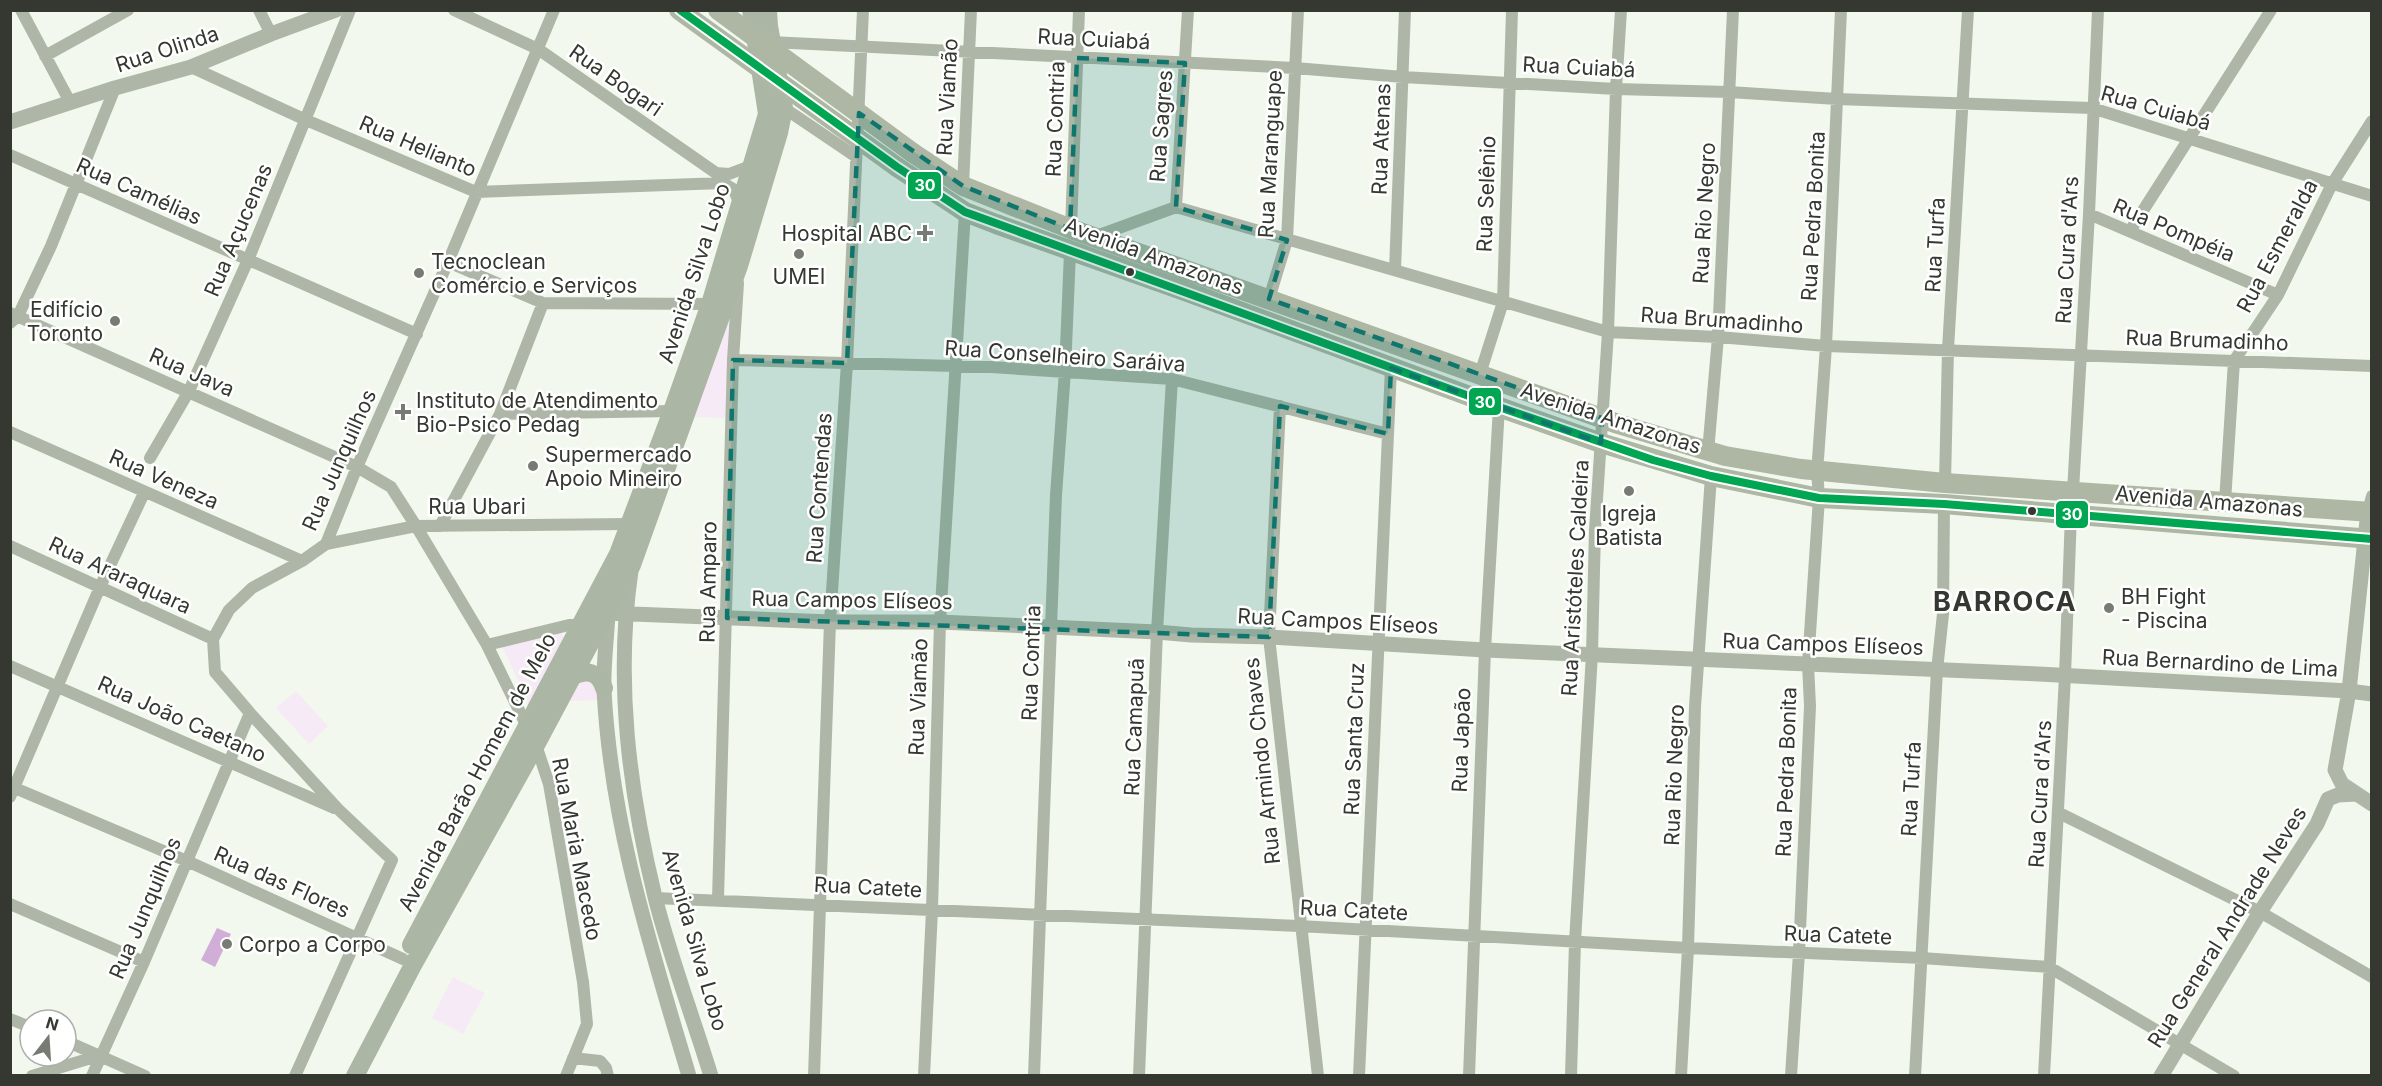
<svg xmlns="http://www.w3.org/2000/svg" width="2382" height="1086" viewBox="0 0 2382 1086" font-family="Inter,sans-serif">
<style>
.green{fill:#f5eaf6}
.water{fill:#d1aed7}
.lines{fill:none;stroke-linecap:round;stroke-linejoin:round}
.minor{stroke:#aeb7a7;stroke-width:12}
.tertiary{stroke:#aeb7a7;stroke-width:15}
.secondary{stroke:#acb6a4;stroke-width:18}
.primary{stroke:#aeb7a4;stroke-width:20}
.primary-bridge{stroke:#aeb7a4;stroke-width:20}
.bus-1-casing{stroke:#fff;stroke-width:12}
.bus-1{stroke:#00a651;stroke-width:8}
.marked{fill:#0f766e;fill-opacity:0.2;stroke:#0f766e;stroke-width:4.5;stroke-dasharray:12 8;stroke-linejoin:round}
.poi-dot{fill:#777b74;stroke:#fff;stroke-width:2}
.bus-dot{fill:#343831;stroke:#fff;stroke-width:2}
.labels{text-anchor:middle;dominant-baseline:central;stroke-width:5;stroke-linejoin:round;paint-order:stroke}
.street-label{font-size:21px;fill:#343831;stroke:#fff}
.poi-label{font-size:21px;fill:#343831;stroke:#fff;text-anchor:start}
.district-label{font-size:27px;font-weight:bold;letter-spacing:1.5px;fill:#343831;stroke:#fff}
.line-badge{stroke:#fff;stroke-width:2}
.badge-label{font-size:16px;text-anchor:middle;font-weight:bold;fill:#fff}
</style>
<rect width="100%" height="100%" fill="#f3f8ef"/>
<path class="green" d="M731 311 728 418 692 417Z
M560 631 565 639 530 706 502 646Z
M581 680 597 683 598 700 569 701Z
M296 691 328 726 309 744 276 708Z
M453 977 485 993 463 1034 432 1018Z"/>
<path class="water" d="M217 928 231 934 215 967 201 960Z"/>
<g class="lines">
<path class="minor" d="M21 10 70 102
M259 10 271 34
M454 10 538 49 716 173 729 174 753 165
M771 42 1295 68 1403 77 1616 89 1729 92 1837 99 2092 108 2372 196
M45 56 128 10
M191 67 306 120 476 192 723 183 733 189 741 205
M784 108 855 156
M10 155 417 334
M963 186 971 10
M1176 207 1188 10
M2089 214 2278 295
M1071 229 1079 10
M2130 231 2271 10
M1094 237 1176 207 1608 332 1718 337 1826 346 2372 366
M448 262 543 303 710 304
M1395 270 1405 10
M1269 299 1287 240 1298 10
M10 313 357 467 391 487 416 526 487 645 536 745 549 784 583 982 587 1024 566 1076
M10 323 18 316 51 246 115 88
M733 360 991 367 1172 379 1388 434
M1480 374 1503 302 1512 10
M1280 406 1269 637 1318 1076
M500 414 672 411
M10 432 302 561
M1708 452 1718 337 1733 10
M150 458 189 391 248 260 350 10
M1818 459 1826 346 1841 10
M1945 483 1948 349 1968 10
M2073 491 2089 214 2098 10
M2225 502 2234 361 2278 295 2332 184 2372 121
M2368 511 2372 496
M440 526 500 414 543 303
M326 544 416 526 629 524
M10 546 213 639
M487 645 569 625H580
M10 666 334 808
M10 786 187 861 403 959
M10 797 100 587 144 493
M2059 813 2260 912 2372 977
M655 898 1299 926 1688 948 1922 958 2049 967 2234 1076
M718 899 733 360 738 283
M10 904 144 962
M10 1019 30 1027
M66 1041 145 1076
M573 1058 600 1061 606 1068 608 1076
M32 1076 101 1055
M92 1076 144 962 250 713
M295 1076 392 860 338 809 250 713 215 672 213 639 229 610 252 588 302 561 326 544 357 467 448 262 554 10
M814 1076 830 622 847 363 863 10
M924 1076 932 910 940 622 965 212
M1034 1076 1056 495 1065 371 1070 252
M1139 1076 1157 632 1172 379
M1359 1076 1391 368
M1469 1076 1485 650 1499 407
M1571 1076 1575 942 1592 654 1595 530 1608 332 1616 89 1621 10
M1681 1076 1688 948 1695 707 1711 476
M1791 1076 1799 953 1810 706 1808 664 1819 498 1817 470
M1915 1076 1937 670 1943 614 1944 504
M2044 1076 2065 676 2071 514"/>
<path class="tertiary" d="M10 122 115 88 191 67 271 34 336 10
M2368 511 2349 691 2335 770 2342 784 2372 804
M631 571C615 681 629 790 655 897 670 957 693 1017 711 1076
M608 613 830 622H940L1157 632 1191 635 1269 637 1485 650 2039 674 2349 691 2372 694
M608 613C607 638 603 665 604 690 611 826 651 947 689 1076
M2161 1076 2260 912 2317 824 2328 799 2338 795 2356 794"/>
<path class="secondary" d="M573 676C587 669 599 672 604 688
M411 945 618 554 672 411 710 304 767 114 751 10
M355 1076 413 965 536 745 632 565 739 266 779 133 784 108 769 26 768 10"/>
<path class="primary" d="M913 153 963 186 1071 229 1618 424 1725 456 1801 469 1945 483 2372 512
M897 167 965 212 996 224 1185 291 1499 407 1601 443 1711 476 1819 498 1944 504 2372 539"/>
<path class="primary-bridge" d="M679 10 897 167
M718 10 913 153"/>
<g class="bus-1-casing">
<path id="bus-1" d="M680 10 897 167 965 212 1499 407 1653 460 1711 476 1819 498 1944 504 2372 539"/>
</g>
<use href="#bus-1" class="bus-1"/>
</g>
<path class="marked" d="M1077 58 1185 63 1176 207 1287 240 1269 299 1602 418 1601 443 1391 368 1388 434 1280 406 1269 637 727 618 733 360 847 363 859 113 963 186 1070 229Z"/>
<g class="poi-dot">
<path d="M922 224h6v6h6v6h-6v6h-6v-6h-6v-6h6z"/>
<circle cx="799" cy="254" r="6"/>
<circle cx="419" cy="273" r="6"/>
<circle cx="115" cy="321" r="6"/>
<path d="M400 403h6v6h6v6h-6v6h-6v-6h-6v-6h6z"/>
<circle cx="533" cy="466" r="6"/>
<circle cx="1629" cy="491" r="6"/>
<circle cx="2109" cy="608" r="6"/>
<circle cx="227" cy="944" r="6"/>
</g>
<g class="bus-dot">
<circle cx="1130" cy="272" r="5"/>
<circle cx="2032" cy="511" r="5"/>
</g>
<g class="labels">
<g class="street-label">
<text transform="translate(1094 39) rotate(3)">Rua Cuiabá</text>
<text transform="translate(167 49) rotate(-18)">Rua Olinda</text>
<text transform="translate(1579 67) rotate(3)">Rua Cuiabá</text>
<text transform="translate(616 80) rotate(35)">Rua Bogari</text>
<text transform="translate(947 97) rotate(-87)">Rua Viamão</text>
<text transform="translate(2156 108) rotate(16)">Rua Cuiabá</text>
<text transform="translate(1055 119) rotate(-88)">Rua Contria</text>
<text transform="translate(1161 126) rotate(-86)">Rua Sagres</text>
<text transform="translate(1381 139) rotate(-88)">Rua Atenas</text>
<text transform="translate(418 146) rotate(23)">Rua Helianto</text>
<text transform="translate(1270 154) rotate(-87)">Rua Maranguape</text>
<text transform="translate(139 191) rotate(24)">Rua Camélias</text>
<text transform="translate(1486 194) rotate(-88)">Rua Selênio</text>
<text transform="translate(1704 213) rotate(-87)">Rua Rio Negro</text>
<text transform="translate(1813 216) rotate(-87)">Rua Pedra Bonita</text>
<text transform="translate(238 230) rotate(-67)">Rua Açucenas</text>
<text transform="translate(2174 230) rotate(23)">Rua Pompéia</text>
<text transform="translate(1935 245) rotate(-87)">Rua Turfa</text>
<text transform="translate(2277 246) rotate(-62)">Rua Esmeralda</text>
<text transform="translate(2067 250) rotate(-87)">Rua Cura d'Ars</text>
<text transform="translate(1154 256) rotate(20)">Avenida Amazonas</text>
<text transform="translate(694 273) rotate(-72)">Avenida Silva Lobo</text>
<text transform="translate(1722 320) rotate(4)">Rua Brumadinho</text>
<text transform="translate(2207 340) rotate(2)">Rua Brumadinho</text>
<text transform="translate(1065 356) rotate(4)">Rua Conselheiro Saráiva</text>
<text transform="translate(192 372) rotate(24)">Rua Java</text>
<text transform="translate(1611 418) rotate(18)">Avenida Amazonas</text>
<text transform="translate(339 460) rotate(-66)">Rua Junquilhos</text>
<text transform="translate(164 479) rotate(24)">Rua Veneza</text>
<text transform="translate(819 488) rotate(-86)">Rua Contendas</text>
<text transform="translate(2209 501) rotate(5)">Avenida Amazonas</text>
<text x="477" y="506">Rua Ubari</text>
<text transform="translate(120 575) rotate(25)">Rua Araraquara</text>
<text transform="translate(1575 578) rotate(-87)">Rua Aristóteles Caldeira</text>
<text transform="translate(708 582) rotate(-89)">Rua Amparo</text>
<text transform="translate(852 600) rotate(1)">Rua Campos Elíseos</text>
<text transform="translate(1338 621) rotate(3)">Rua Campos Elíseos</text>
<text transform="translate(1823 644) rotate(2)">Rua Campos Elíseos</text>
<text transform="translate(1031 663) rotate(-88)">Rua Contria</text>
<text transform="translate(2220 663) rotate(3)">Rua Bernardino de Lima</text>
<text transform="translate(918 697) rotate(-88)">Rua Viamão</text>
<text transform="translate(182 719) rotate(24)">Rua João Caetano</text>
<text transform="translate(1134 727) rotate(-88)">Rua Camapuã</text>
<text transform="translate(1354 739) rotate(-88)">Rua Santa Cruz</text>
<text transform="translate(1461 740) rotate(-88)">Rua Japão</text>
<text transform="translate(1262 761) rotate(-96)">Rua Armindo Chaves</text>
<text transform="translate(477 772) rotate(-62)">Avenida Barão Homem de Melo</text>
<text transform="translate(1786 772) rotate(-88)">Rua Pedra Bonita</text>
<text transform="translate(1674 775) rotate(-88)">Rua Rio Negro</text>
<text transform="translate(1911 789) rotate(-87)">Rua Turfa</text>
<text transform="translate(2040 794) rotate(-87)">Rua Cura d'Ars</text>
<text transform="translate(577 849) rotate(79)">Rua Maria Macedo</text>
<text transform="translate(282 882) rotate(24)">Rua das Flores</text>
<text transform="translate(868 887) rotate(3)">Rua Catete</text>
<text transform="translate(145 908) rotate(-67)">Rua Junquilhos</text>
<text transform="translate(1354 910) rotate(3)">Rua Catete</text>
<text transform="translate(2227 927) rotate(-58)">Rua General Andrade Neves</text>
<text transform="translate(1838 935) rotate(2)">Rua Catete</text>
<text transform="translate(695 940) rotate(74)">Avenida Silva Lobo</text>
</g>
<g class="poi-label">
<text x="912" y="233" text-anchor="end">Hospital ABC</text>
<text x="431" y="261">Tecnoclean<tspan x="431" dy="24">Comércio e Serviços</tspan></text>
<text x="799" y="276" text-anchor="middle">UMEI</text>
<text x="103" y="309" text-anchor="end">Edifício<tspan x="103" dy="24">Toronto</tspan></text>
<text x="416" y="400">Instituto de Atendimento<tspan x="416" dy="24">Bio-Psico Pedag</tspan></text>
<text x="545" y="454">Supermercado<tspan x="545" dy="24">Apoio Mineiro</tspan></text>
<text x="1629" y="513" text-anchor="middle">Igreja<tspan x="1629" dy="24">Batista</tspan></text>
<text x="2121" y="596">BH Fight<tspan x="2121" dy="24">- Piscina</tspan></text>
<text x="239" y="944">Corpo a Corpo</text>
</g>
<g class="district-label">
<text x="2005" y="601">BARROCA</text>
</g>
</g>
<g class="line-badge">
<rect x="907" y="171" width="35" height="29" rx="6" fill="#00a651"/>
<rect x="1468" y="387" width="34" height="29" rx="6" fill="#00a651"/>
<rect x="2055" y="500" width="34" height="29" rx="6" fill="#00a651"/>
</g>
<g class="badge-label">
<text x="925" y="191">30</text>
<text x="1485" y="408">30</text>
<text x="2072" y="520">30</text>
</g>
<rect width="2382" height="1086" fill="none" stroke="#343831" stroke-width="24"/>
<g transform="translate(48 1038) rotate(17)"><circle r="28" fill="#ffffff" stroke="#aeafad" stroke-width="1.5"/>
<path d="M0-4.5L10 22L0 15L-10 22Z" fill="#777b74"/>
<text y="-9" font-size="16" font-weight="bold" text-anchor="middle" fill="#343831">N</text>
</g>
</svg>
